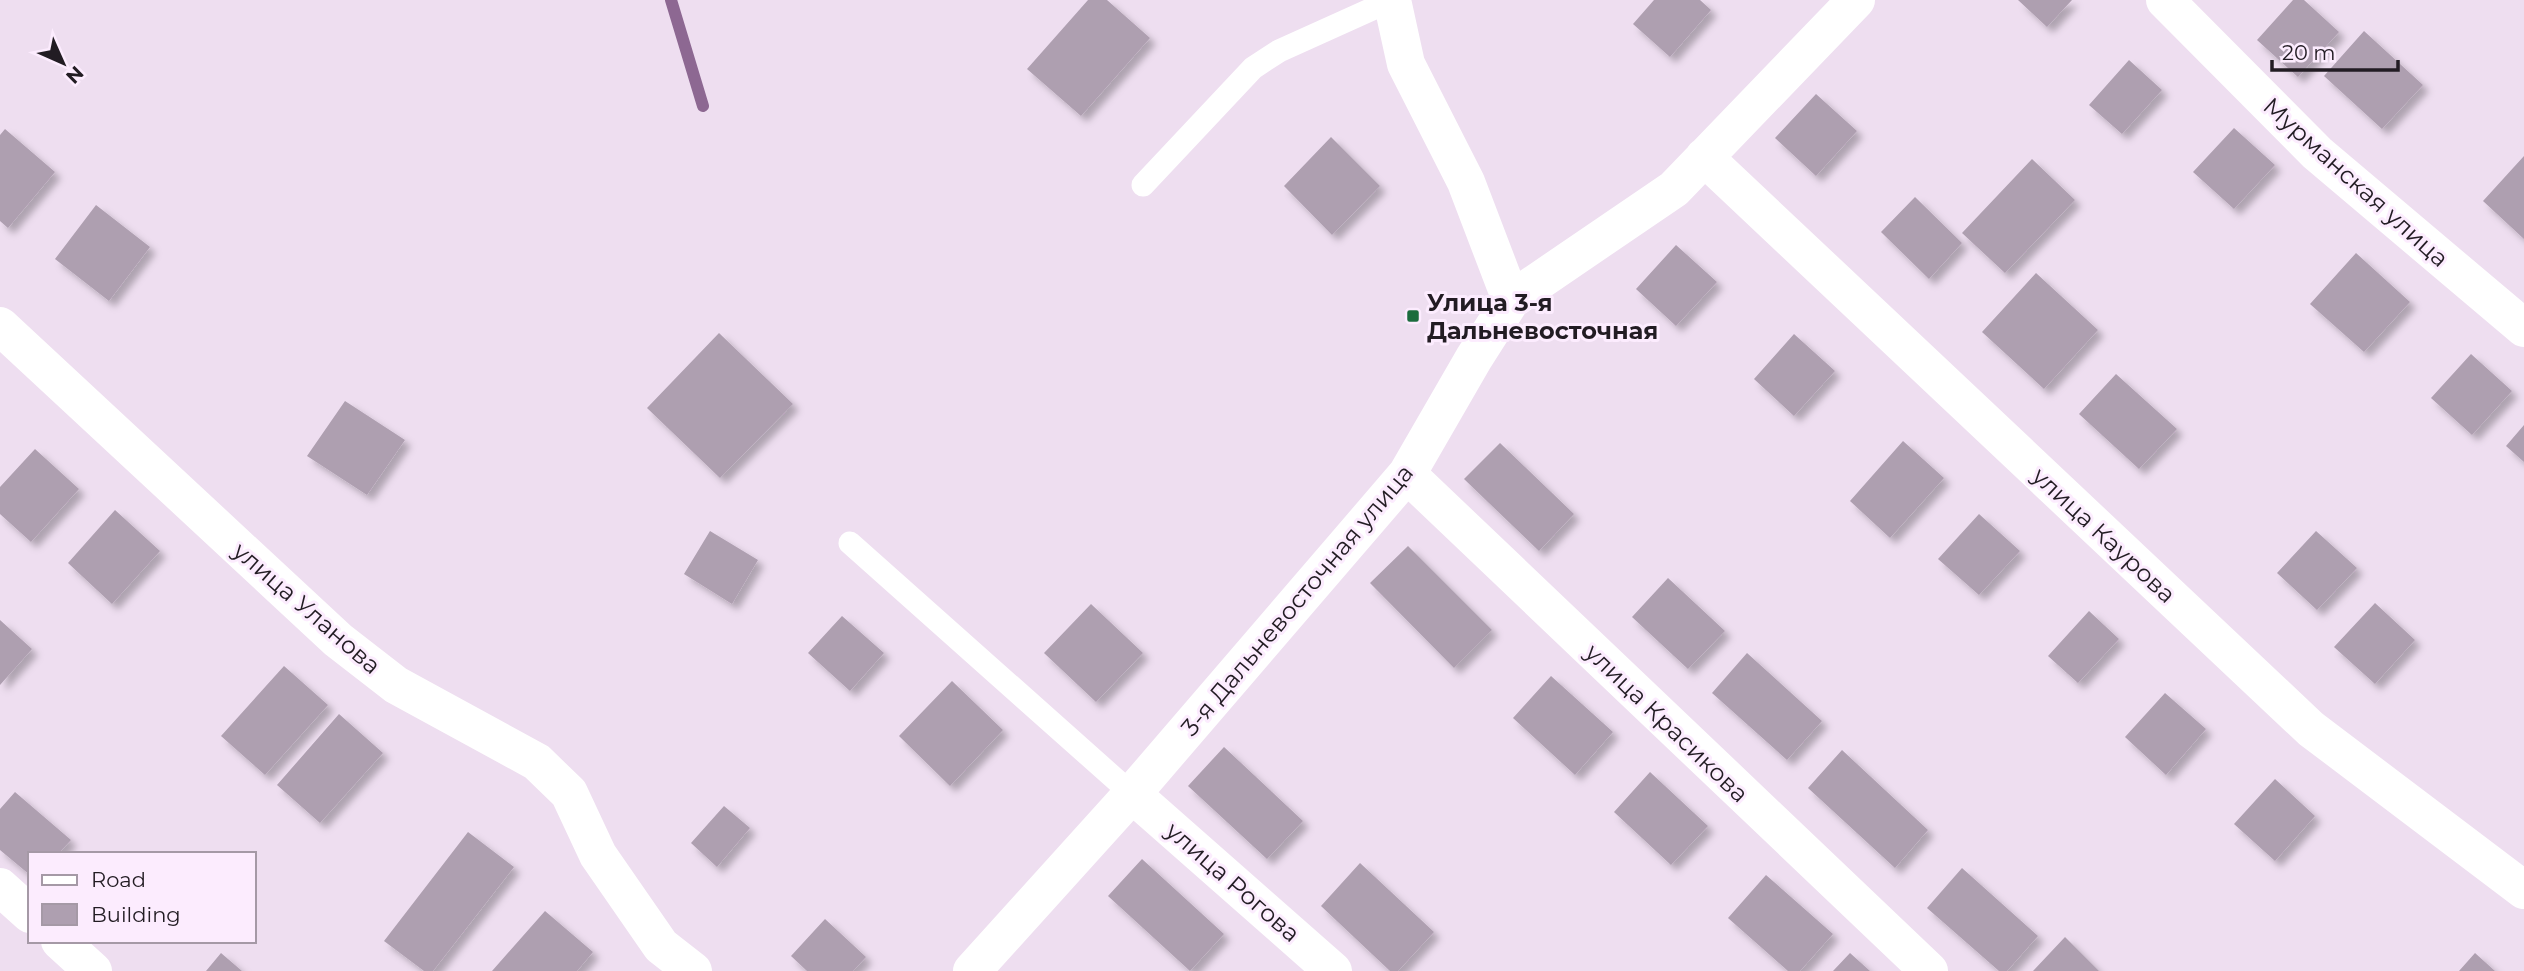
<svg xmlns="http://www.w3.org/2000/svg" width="2524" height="971" viewBox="0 0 2524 971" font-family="Montserrat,sans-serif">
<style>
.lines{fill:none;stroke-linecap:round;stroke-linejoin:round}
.stream{stroke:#8d6892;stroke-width:12}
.building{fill:#ae9fb0;filter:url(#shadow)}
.lane{stroke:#fff;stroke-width:23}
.street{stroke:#fff;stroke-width:38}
.poi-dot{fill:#1b6c3d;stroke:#fcecfe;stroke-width:2.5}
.labels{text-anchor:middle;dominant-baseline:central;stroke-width:6;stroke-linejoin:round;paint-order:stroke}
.street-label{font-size:24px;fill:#221c23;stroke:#fcecfe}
.poi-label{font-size:24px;font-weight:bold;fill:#221c23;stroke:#fcecfe;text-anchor:start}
</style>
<defs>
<filter id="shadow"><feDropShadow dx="6" dy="6" stdDeviation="3.5" flood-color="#0004"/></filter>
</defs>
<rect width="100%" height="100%" fill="#eedef0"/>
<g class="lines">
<path class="stream" d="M671 0 703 106"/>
</g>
<path class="building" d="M1088 0H1107L1150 38 1081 116 1027 69Z
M1654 0H1700L1711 10 1670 57 1633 24Z
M2018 0H2072L2047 27Z
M2293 0H2304L2339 32 2298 77 2257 40Z
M2364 31 2423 85 2382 129 2324 76Z
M2129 60 2162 90 2122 134 2089 105Z
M1816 94 1857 131 1816 176 1775 138Z
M2234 128 2275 165 2234 209 2193 172Z
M5 129 55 172 8 228 0 221V135Z
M1331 137 1380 186 1332 235 1284 186Z
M2524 156V239L2483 201Z
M2032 159 2075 200 2005 273 1962 233Z
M1915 197 1962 243 1929 279 1881 232Z
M96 205 150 247 109 301 55 259Z
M1676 245 1717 282 1676 326 1636 289Z
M2356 253 2410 302 2364 352 2310 304Z
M2036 273 2098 330 2044 389 1982 332Z
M719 333 793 404 720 478 647 408Z
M1794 334 1835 371 1794 416 1754 379Z
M2471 354 2512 391 2472 435 2431 398Z
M2116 374 2177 429 2139 469 2079 414Z
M345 401 405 440 367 495 307 456Z
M2524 425V462L2506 446Z
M1903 441 1944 478 1890 538 1850 501Z
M1500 443 1574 514 1539 551 1464 479Z
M35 449 79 489 31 542 0 514V487Z
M115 510 160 551 112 604 68 563Z
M1979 514 2020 551 1979 595 1938 559Z
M710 531 758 560 732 604 684 574Z
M2316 531 2357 568 2317 610 2277 573Z
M1408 546 1492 630 1454 668 1370 583Z
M1668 578 1725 631 1688 669 1632 617Z
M2375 603 2415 640 2375 684 2334 647Z
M1091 604 1143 653 1096 702 1044 653Z
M2089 611 2119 639 2078 683 2048 656Z
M842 616 884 653 850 691 808 653Z
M0 620 32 649 0 685Z
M1747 653 1822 721 1787 760 1712 693Z
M284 666 328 705 265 775 221 736Z
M1551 676 1613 732 1575 775 1513 718Z
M952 681 1003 730 950 786 899 736Z
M2165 693 2206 729 2166 775 2125 737Z
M339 714 383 753 320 823 277 785Z
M1224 747 1303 821 1267 859 1188 786Z
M1842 750 1928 830 1895 868 1808 788Z
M1650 772 1708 826 1671 865 1614 812Z
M2275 779 2315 816 2275 861 2234 824Z
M15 792 71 840 58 854H30V875L0 850V809Z
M724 806 750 828 717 867 691 843Z
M468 832 514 867 433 971H424L384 941Z
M1142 859 1224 934 1190 971 1108 896Z
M1360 863 1434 932 1398 971H1390L1321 906Z
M1962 868 2038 936 2007 971H1999L1927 908Z
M1766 875 1833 934 1800 971H1788L1728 918Z
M545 911 593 952 577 971H492Z
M825 919 866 957 853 971H807L791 956Z
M2065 937 2099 971H2033Z
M221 953 242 971H206Z
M1850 953 1870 971H1833Z
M2475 953 2495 971H2459Z"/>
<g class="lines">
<path class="lane" d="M1143 185 1253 68 1279 51 1392 0
M850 543 1132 794"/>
<path class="street" d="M1392 0 1406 64 1466 182 1511 300
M2165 0 2317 153 2524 328
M1704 157 2311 729 2524 890
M0 326 338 640 396 685 537 762 569 793 598 855 661 946 693 971
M1407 474 1929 971
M1132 794 1333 971
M0 887 30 914
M60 941 93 971
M972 971 1132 794 1407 474 1474 358 1511 300 1674 189 1856 0"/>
</g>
<rect class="poi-dot" x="1406" y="309" width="14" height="14" rx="3.5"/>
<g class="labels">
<g class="street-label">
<text transform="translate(2356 182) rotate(42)">Мурманская улица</text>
<text transform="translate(2104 535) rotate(43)">улица Каурова</text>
<text transform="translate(1297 600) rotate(-50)">3-я Дальневосточная улица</text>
<text transform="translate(307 608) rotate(41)">улица Уланова</text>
<text transform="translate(1667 723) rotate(44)">улица Красикова</text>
<text transform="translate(1233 882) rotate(41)">улица Рогова</text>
</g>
<g class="poi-label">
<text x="1427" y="302">Улица 3-я<tspan x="1427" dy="28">Дальневосточная</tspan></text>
</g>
</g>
<rect x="28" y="852" width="228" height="91" fill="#fcecfe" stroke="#a599a6" stroke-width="2"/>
<rect x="42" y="875" width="35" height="10" fill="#ffffff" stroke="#a599a6" stroke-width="2"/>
<text x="91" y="887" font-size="21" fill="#221c23">Road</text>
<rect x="42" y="904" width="35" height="21" fill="#ae9fb0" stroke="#a599a6" stroke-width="2"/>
<text x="91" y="922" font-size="21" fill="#221c23">Building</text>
<g transform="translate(63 63) rotate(135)" stroke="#fcecfe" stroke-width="5" paint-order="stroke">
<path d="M0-5L12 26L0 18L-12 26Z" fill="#221c23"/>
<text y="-10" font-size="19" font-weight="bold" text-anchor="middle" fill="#221c23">N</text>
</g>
<path d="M2272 60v10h126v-10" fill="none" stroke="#221c23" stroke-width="3.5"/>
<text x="2282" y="60" font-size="21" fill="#221c23" stroke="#fcecfe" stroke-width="5" paint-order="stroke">20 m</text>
</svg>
